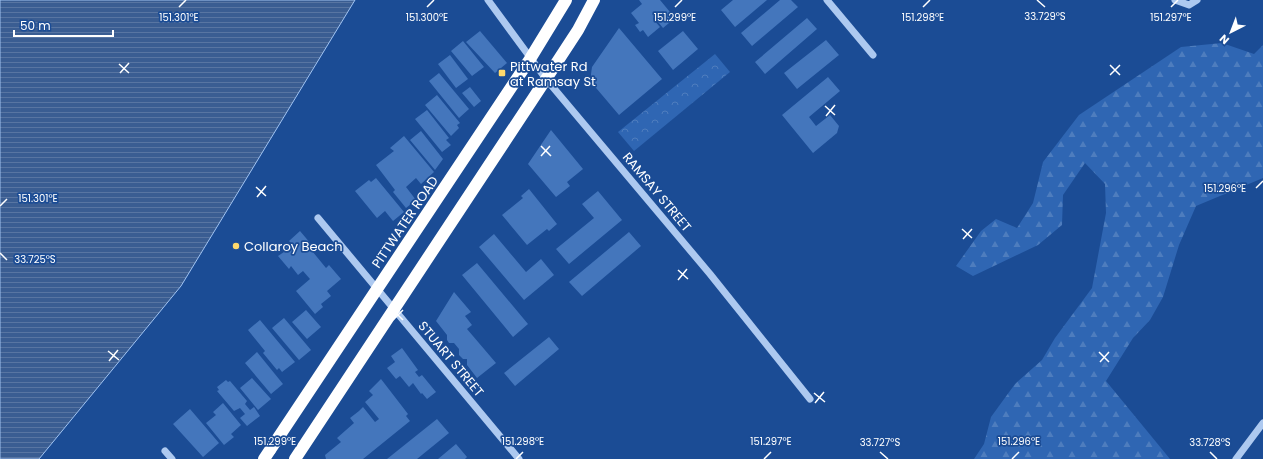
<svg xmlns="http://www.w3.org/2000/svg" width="1263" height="459" viewBox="0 0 1263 459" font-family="Poppins,sans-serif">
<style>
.forest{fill:url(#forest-firs)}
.park{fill:url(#park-crowns)}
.water{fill:url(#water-rules);stroke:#a0c3f2}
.building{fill:#4476bc}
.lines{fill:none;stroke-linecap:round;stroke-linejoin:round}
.minor{stroke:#adc9f0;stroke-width:7}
.highway{stroke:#fff;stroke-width:12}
.ticks{fill:none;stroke:#fff;stroke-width:1.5}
.poi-dot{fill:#ffd96c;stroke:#1b4c95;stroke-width:1.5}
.labels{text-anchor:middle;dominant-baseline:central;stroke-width:3.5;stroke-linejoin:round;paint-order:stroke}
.poi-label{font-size:13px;fill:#fff;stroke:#1b4c95;text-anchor:start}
.street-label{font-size:13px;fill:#fff;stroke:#1b4c95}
.ticks-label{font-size:10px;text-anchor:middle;fill:#fff;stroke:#1b4c95;stroke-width:3.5;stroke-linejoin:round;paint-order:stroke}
</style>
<defs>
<pattern id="forest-firs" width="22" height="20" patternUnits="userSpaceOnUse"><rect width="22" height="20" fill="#2f66b3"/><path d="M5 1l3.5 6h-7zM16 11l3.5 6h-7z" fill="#4e7dbe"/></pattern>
<pattern id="park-crowns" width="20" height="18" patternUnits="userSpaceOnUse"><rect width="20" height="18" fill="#2f66b3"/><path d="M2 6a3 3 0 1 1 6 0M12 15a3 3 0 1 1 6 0" fill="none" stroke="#4e7dbe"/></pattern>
<pattern id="water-rules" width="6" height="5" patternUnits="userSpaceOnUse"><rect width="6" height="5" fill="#3a5d92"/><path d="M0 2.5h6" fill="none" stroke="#5875a2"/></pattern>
</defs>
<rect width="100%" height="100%" fill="#1b4c95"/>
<path class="forest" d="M1222 43 1254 54 1263 45V178L1196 206 1179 245 1163 297 1150 320 1133 338 1106 381 1170 459H974L984 444 991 417 1015 384 1042 360 1055 338 1092 288 1106 213 1105 184 1085 163 1063 195 1062 225 1038 245 973 276 956 266 981 231 996 219 1017 228 1033 203 1043 162 1079 115 1181 47Z"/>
<path class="park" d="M715 54 730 72 634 151 618 132Z"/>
<path class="water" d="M0 0H355L181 286 39 459H0Z"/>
<path class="building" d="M639 0H660L675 18 663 28 654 17 653 19 660 27 648 37 643 30 640 32 635 25 639 23 631 13 642 4Z
M733 0H767L735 27 721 10Z
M780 0H791L798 7 752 46 741 33Z
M807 18 817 29 765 74 755 62Z
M619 28 662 79 619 115 591 82V74L592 67Z
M480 31 507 63 495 73 466 42Z
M683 31 698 49 673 70 658 51Z
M826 40 839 55 797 89 784 73Z
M463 41 484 67 472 76 451 51Z
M450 55 468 79 456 88 438 64Z
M439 73 469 109 459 118 429 81Z
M828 77 840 91 809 117 816 126 830 115 839 126 837 133 813 153 782 115Z
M470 87 481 101 474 107 462 93Z
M437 95 460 123 457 125 459 128 451 136 425 105Z
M427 110 449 138 446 140 451 145 442 152 415 119Z
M551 130 583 169 567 182 570 186 556 197 528 164Z
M421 131 443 159 435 170 410 140Z
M404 136 434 172 421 184 416 178 406 187 416 200 406 208 393 192 395 190 376 165 394 151 390 148Z
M376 178 404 212 393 221 385 211 377 218 355 191 369 180 371 182Z
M529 189 557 224 549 231 547 229 527 245 502 215 523 198 521 196Z
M598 191 622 220 569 264 556 249 594 218 582 204Z
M300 231 311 244 308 246 326 268 329 265 341 279 327 291 331 296 321 304 323 307 315 314 296 291 310 279 303 271 298 275 291 266 289 269 278 256 284 252 282 250 291 243 289 241Z
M629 232 641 246 582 296 569 282Z
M494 234 526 272 541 259 554 275 524 300 479 247Z
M477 263 528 324 513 337 462 275Z
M454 292 471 312 465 316 472 325 467 329 496 363 477 378 467 365V359H463L459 355V349L454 343H449L447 340V335L436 321Z
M306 310 321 327 307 339 292 322Z
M284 318 311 350 299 360 272 328Z
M260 320 295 362 282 372 279 368 277 370 263 353 265 351 248 330Z
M549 337 559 349 515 386 504 373Z
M402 348 418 370 415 372 419 377 422 375 436 392 427 399 422 393 421 394 413 383 409 387 400 376 396 379 387 368 395 362 391 356Z
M257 352 283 384 271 394 245 363Z
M252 378 271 399 258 410 240 388Z
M381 379 408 414 406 416 410 421 363 459H326L325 455 341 442 337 438 354 423 350 418 359 411 363 407 375 422 379 419 365 402 373 395 369 391Z
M226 380 228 382 230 381 247 401 245 404 250 410 254 407 260 416 247 426 240 418 245 414 240 408 234 411 217 391 219 390 217 387Z
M223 403 241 425 231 434 234 437 224 445 206 423 216 415 213 412Z
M190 409 219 443 203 457 173 424Z
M437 419 449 433 417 459H387Z
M456 444 467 457 465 459H438Z"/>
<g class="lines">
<path class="minor" d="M488 0 546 79 710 274 810 399
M827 0 873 55
M1175 0 1189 5 1197 0
M318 218 519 459
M165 451 172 459
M1236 459 1263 423"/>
<path class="highway" d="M264 459 530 59 566 0
M295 459 546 79 578 30 594 0"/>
</g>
<path class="ticks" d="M1037 0 1045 7M179 7 186 0M427 7 434 0M675 7 682 0M923 7 930 0M1171 7 1178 0M119 64 129 73M1110 65 1120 75M120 73 129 63M1110 75 1120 65M825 106 835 115M826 116 835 105M541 146 551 156M541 156 550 146M256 187 266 196M1256 188 1263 181M257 197 266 186M0 206 7 199M962 229 972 238M963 239 972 229M0 253 7 260M678 270 688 279M678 280 687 269M393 310 403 320M393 320 403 310M108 351 119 360M1099 352 1109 362M109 361 118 350M1100 362 1109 352M814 393 825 402M815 403 824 392M880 452 888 459M1210 452 1217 459M268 459 275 452M516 459 523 452M764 459 771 452M1012 459 1019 452"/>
<g class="poi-dot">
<rect x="498" y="69" width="8" height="8" rx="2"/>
<circle cx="236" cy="246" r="4"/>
</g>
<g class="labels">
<g class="poi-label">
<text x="510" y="66">Pittwater Rd<tspan x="510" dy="15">at Ramsay St</tspan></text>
<text x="244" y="246">Collaroy Beach</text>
</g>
<g class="street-label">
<text transform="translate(657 192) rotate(50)">RAMSAY STREET</text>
<text transform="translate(405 222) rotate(-56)">PITTWATER ROAD</text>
<text transform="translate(451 359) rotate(50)">STUART STREET</text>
</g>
</g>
<g class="ticks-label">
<text x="1045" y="20">33.729°S</text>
<text x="179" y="21">151.301°E</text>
<text x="427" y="21">151.300°E</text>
<text x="675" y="21">151.299°E</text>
<text x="923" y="21">151.298°E</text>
<text x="1171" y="21">151.297°E</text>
<text x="1225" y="192">151.296°E</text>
<text x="38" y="202">151.301°E</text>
<text x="35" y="263">33.725°S</text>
<text x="275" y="445">151.299°E</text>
<text x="523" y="445">151.298°E</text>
<text x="771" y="445">151.297°E</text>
<text x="1019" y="445">151.296°E</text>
<text x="880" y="446">33.727°S</text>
<text x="1210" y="446">33.728°S</text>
</g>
<g transform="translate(1231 32) rotate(222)" stroke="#1b4c95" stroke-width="3" paint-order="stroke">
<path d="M0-3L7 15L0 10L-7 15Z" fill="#ffffff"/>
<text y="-6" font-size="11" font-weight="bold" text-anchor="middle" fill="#ffffff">N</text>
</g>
<path d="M14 30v6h99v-6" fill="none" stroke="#ffffff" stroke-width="2"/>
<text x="20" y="30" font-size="12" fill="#ffffff" stroke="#1b4c95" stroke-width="3" paint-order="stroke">50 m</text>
</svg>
